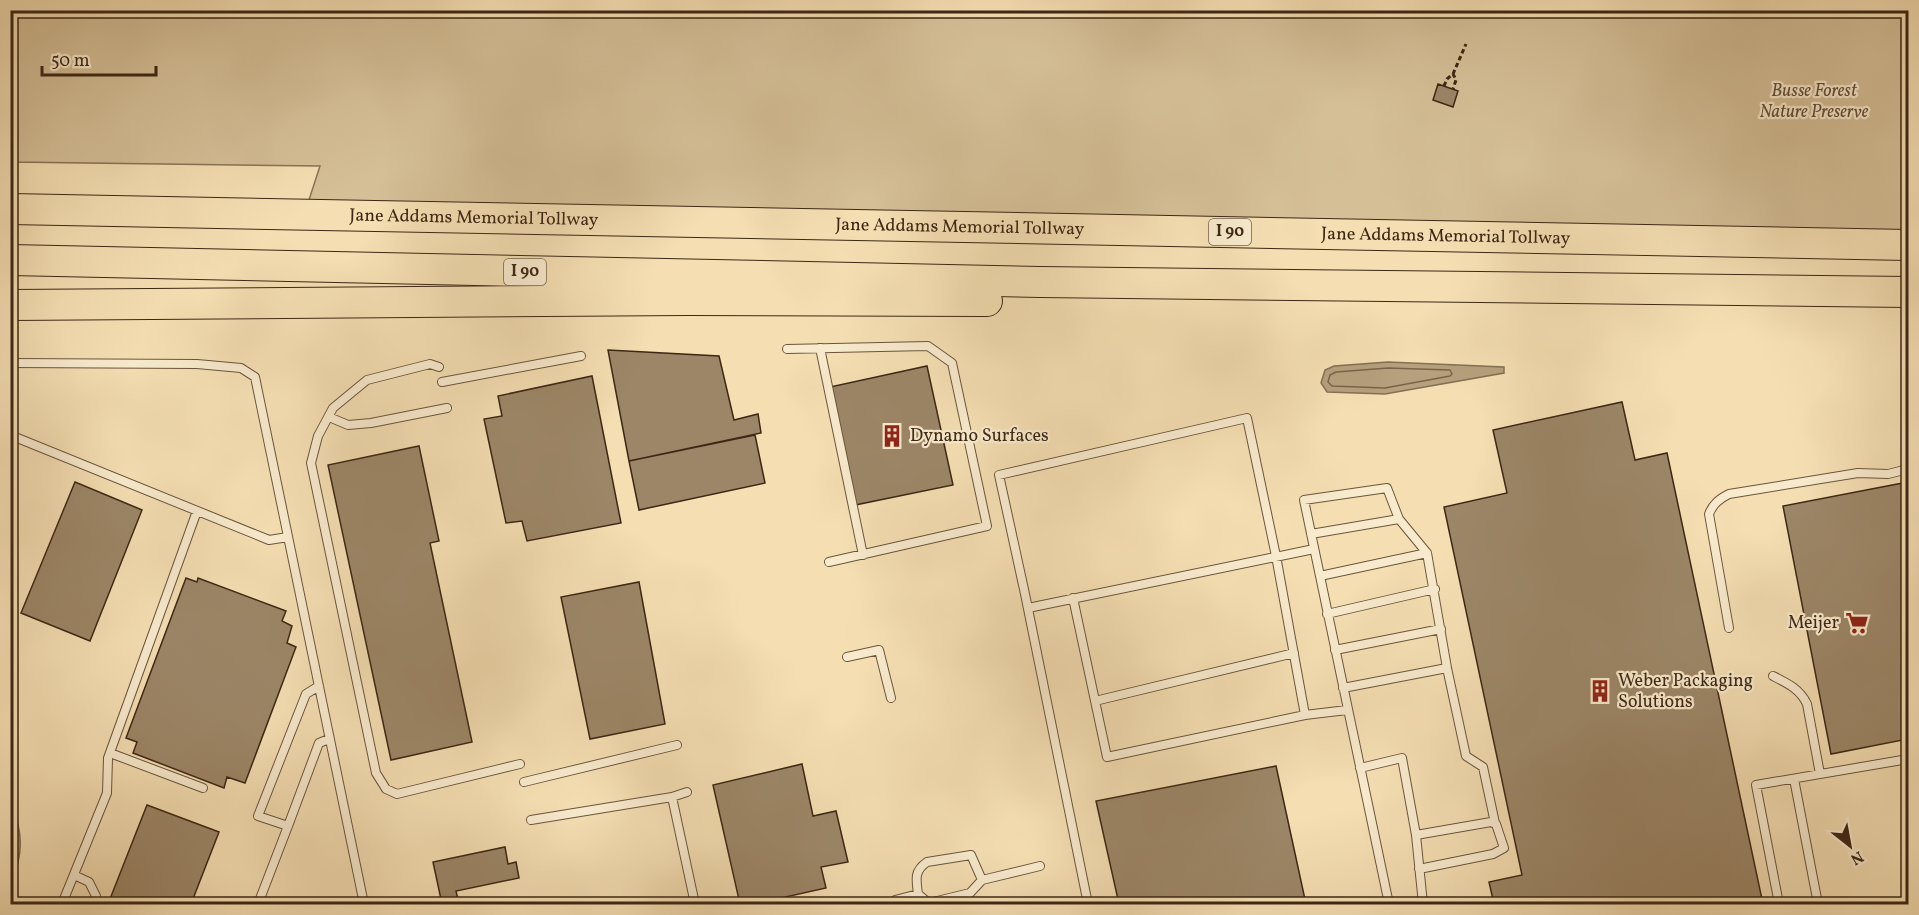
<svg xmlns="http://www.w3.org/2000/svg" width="1919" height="915" viewBox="0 0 1919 915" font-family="Vollkorn,serif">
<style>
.green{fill:#d5bf97;stroke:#897356;stroke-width:1.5}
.water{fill:#b6a07d;stroke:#867053;stroke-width:1.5}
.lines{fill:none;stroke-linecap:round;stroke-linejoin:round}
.shore{stroke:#7a6449;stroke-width:1.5}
.building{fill:#9c8667;stroke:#3d2715;stroke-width:1.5}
.service-casing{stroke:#6b553c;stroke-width:10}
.motorway-casing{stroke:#3d2715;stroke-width:32}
.path{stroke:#3d2715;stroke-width:3;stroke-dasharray:4.5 3;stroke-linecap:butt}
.service{stroke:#f8eacd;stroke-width:8}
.motorway{stroke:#f4deb2;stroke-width:30}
.labels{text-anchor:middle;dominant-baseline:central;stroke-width:4.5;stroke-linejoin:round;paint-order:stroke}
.shield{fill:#f8eacd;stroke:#75624c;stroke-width:1.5}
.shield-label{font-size:16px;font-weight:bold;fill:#3d2715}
.park-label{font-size:18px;font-style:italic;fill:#634d36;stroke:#f8eacd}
.street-label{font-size:18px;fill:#3d2715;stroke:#f8eacd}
.poi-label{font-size:18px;fill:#3d2715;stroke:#f8eacd;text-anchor:start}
</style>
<rect width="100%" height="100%" fill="#f4deb2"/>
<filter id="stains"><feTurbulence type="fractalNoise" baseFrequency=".00333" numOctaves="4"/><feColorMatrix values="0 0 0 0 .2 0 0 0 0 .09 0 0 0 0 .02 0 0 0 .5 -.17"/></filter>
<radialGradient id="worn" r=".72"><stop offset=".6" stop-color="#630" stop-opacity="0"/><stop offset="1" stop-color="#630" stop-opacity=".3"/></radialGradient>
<path class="green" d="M10 11H1908V245L306 209 320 166 11 162Z"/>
<path class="water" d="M1388 362 1504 367V373L1385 394 1327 392 1321 383 1325 370 1334 366Z
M11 805C23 830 24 855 11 881Z"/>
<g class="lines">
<path class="shore" d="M1388 368 1450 370 1452 374 1450 376 1385 388 1332 386 1328 382 1330 375 1336 372Z"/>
</g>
<path class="building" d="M1438 84 1458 91 1453 107 1433 100Z
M608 350 719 356 734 420 758 414 761 433 629 461Z
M927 366 953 485 855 505 830 387Z
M592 376 621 523 527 541 522 521 506 523 484 419 502 416 498 396Z
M1622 402 1635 460 1667 453 1763 904H1494L1489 882 1522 875 1444 507 1507 493 1493 430Z
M755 435 765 483 639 510 629 461Z
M419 446 439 541 430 543 472 742 391 760 328 465Z
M75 482 142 510 90 641 21 613Z
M1908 482V739L1831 754 1783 506Z
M186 578 197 582 198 578 286 611 282 621 292 626 287 643 296 647 245 783 227 777 224 788 133 753 137 742 126 738Z
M639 582 665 724 590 739 561 597Z
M802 764 813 816 836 811 848 862 821 867 826 888 754 904H740L713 785Z
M1276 766 1306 904H1119L1096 801Z
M147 805 219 832 191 904H108Z
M505 847 508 864 516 862 519 878 456 891 459 904H442L433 862Z"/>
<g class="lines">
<g class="service-casing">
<path id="service" d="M820 348 863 555
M787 349 928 346 952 363 987 526 829 562
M10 363 197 364 241 368 255 377 364 904
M439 367 430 364 367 380 333 408 318 436 311 463 376 773 386 789 397 794 520 764
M442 382 581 356
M329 417 348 425 371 423 447 408
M10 435 269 540 288 537
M1399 519 1427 553
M1311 534 1399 519 1387 488 1304 500 1389 904
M1320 576 1427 553 1447 668 1466 756 1483 767 1495 823
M1073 598 1107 757 1305 715 1347 710
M1028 608 1314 549
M1327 614 1435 589
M1729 628 1709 514C1713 504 1719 499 1729 494L1858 473 1888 474 1908 469
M1335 650 1441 629
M847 657 879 650 891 698
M1773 676C1787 683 1800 689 1807 704L1820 774
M1343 688 1447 668
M1095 701 1294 653
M110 753 203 788
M1360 768 1402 758 1416 835 1423 904
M1794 779 1818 904
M524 782 677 745
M672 797 695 904
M531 820 672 797 687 792
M288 826 319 743 329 739
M1416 835 1491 822 1496 824 1504 848 1493 854 1419 869
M74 875 89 882 96 896 93 904
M918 894C916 879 914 871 927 862L971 855 982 880
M895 900 918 894 929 903 970 893 982 880 1040 866
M62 904 107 793 108 758 197 511
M258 904 288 826 258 816 306 694 319 686
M1088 904 1025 594 999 475 1247 418 1276 556 1305 715
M1779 904 1756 785 1908 759"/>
</g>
<g class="motorway-casing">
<g id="motorway">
<path id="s1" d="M10 209 1908 245"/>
<path d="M10 260 1040 282 1908 292"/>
<path d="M10 305 687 300 987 301"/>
</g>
</g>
<path class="path" d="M1453 74 1466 44
M1444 86 1447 79 1453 74 1456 80 1453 89"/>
<use href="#service" class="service"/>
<use href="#motorway" class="motorway"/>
</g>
<defs>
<g id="building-bare" transform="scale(1.8)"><path d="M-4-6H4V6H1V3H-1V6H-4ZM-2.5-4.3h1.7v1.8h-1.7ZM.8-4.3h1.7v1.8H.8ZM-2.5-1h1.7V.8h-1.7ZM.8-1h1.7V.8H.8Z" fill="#8f2418" stroke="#f8eacd" stroke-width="2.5" paint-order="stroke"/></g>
<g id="supermarket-bare" transform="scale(1.8)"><path d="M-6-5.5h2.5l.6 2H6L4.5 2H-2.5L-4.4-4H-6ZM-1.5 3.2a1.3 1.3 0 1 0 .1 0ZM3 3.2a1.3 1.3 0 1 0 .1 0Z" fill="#8f2418" stroke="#f8eacd" stroke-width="2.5" paint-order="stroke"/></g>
</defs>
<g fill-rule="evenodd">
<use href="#building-bare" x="892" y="436"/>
<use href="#supermarket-bare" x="1857" y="623"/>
<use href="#building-bare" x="1600" y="691"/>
</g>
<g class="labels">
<g class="shield">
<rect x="1209" y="219" width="42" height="26" rx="4.5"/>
<rect x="504" y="259" width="42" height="26" rx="4.5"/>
</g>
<g class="shield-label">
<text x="1230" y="232">I 90</text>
<text x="525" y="272">I 90</text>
</g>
<g class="park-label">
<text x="1814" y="91">Busse Forest<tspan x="1814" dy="21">Nature Preserve</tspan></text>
</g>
<g class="street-label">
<text stroke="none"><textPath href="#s1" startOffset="464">Jane Addams Memorial Tollway</textPath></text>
<text stroke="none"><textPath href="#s1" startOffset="950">Jane Addams Memorial Tollway</textPath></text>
<text stroke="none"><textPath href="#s1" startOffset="1436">Jane Addams Memorial Tollway</textPath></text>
</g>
<g class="poi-label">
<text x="910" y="436">Dynamo Surfaces</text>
<text x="1839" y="623" text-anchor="end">Meijer</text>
<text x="1618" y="681">Weber Packaging<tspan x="1618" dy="21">Solutions</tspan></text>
</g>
</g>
<rect width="1919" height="915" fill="none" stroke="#f4deb2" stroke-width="36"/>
<rect x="12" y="12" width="1895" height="891" fill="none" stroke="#3d2715" stroke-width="3"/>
<rect x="18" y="18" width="1883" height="879" fill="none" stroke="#3d2715" stroke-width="1.5"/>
<g transform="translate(1850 846) rotate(149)" stroke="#f8eacd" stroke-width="4.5" paint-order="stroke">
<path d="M0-4.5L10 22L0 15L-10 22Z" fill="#3d2715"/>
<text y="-9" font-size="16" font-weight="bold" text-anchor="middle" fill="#3d2715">N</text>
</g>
<path d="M42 66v9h114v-9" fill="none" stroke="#3d2715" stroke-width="3"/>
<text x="51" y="66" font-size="18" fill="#3d2715" stroke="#f8eacd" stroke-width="4.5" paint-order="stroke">50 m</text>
<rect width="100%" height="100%" filter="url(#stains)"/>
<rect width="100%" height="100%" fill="url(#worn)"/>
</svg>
